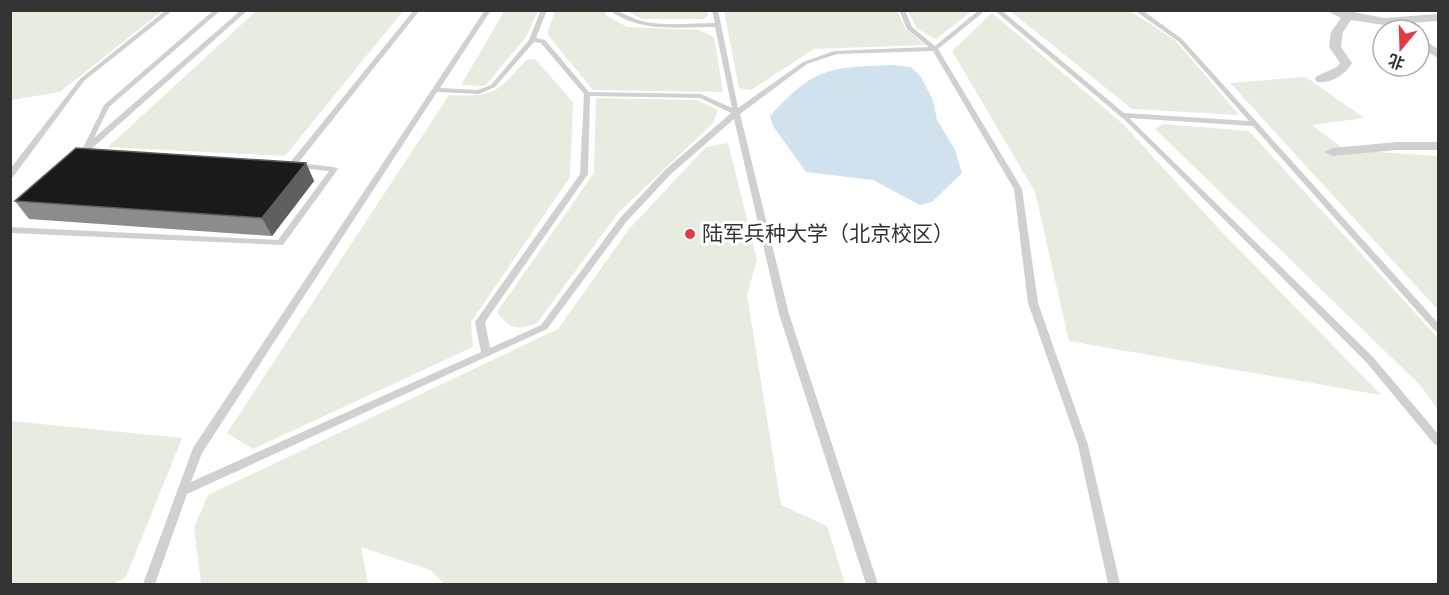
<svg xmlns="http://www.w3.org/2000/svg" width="1449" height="595" viewBox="0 0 1449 595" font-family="'Varela Round','Noto Sans SC',sans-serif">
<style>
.green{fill:#e6ecdf}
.water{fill:#cfe2ee}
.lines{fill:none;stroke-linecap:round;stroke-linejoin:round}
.lane{fill:#d0d0d0;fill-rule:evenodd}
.street{fill:#d0d0d0;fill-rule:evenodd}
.wall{fill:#8c8c8c}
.shaded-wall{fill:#5f5f5f}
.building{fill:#1a1a1a;stroke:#5f5f5f;stroke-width:1.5}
.poi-dot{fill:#e63946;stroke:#fff;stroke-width:2}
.labels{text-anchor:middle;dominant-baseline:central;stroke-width:6;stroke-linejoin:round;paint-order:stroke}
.poi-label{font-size:21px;fill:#333;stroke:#fff;text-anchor:start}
</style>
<rect width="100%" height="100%" fill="#fff"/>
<path class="green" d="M257 10 403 11 285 156 108 147Z
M505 10 538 11 526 37 485 86 461 85Z
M14 11V10L162 11 60 92 11 100 10 13Z
M555 11H605L606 15 627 27 699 30 714 37 723 92 593 90 547 34Z
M627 11H707L708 16 703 19H642Z
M724 11H897L905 28 925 45 814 49 751 90 739 88Z
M908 11H972L936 39 917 29Z
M1010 11H1130L1175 40 1239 115 1132 109Z
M992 13 1123 124 1220 230 1381 395 1069 341 1035 192 952 51Z
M535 59 573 102 570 177 471 322 473 347 253 449 227 433 449 95C494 97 497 93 526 60Z
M1306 77 1364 118 1312 125 1345 150 1438 156V310L1230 83Z
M596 98 697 100 718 110 713 123 618 213 537 323C517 331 510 329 497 312L594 173Z
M1163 124 1249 131 1438 338V410L1421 386 1155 129Z
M728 143 757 260 747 295 781 505 827 526 845 584H444L431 570 361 547 368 584H201L194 528 208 495 558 329 629 229 706 147Z
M11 421 182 438 126 577 112 584H11Z"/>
<path class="water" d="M893 65 911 67 921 77 933 100 937 120 955 150 962 173 932 202 920 205 873 180 806 172 773 126 770 116C816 66 828 68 893 65Z"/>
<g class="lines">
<path class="lane" d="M166 10H173L84 81 13 177H10V169L80 79Z
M214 10H221L109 107 94 138 241 10H248L89 151H93V155L80 154 79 152 83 148 104 105Z
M414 10H420L298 163 334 167 338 169 283 245 10 233V227L278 240 329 171 292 167 288 165Z
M485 10H491L440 88 478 90 491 85 529 40 541 10H547L536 38 545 40 589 92 701 94 732 108 715 27C680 27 640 33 609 10 621 10 633 20 646 22 669 26 692 23 715 23L712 10H718L738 108 803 62 834 51 929 47 907 29 899 10H905L912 27 935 46 979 10H986L938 49 1022 189 1038 303 1088 445 1120 584H1108L1078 445 1028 303 1014 189 933 51 837 54 807 64 740 114 789 314 878 584H866L779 314 734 119 671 174 627 221 547 329 187 494 155 584H143L193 448ZM534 42 541 43 584 94 580 174 475 322 481 352 191 482 202 453 437 92 479 94 495 87ZM590 96 700 98 731 113 665 170 621 217 541 325 490 348 485 322 588 174Z
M994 10H1001L1124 113 1249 121 1178 41 1134 10H1142L1182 39 1438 323V332L1435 331 1253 126 1129 118 1373 357 1438 434V445L1434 444 1367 363 1126 121Z"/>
<path class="street" d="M1325 10H1343L1384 18 1438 14V21L1384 25 1351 20 1343 32 1341 47 1352 63C1346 74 1331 84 1317 82L1315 79 1317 76 1337 67 1340 63 1329 47 1331 32 1341 18Z
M1419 37 1438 49V58L1419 47Z
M1397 142H1438V150H1397L1332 156 1325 152 1332 148Z"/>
</g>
<path class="wall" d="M306 163 314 181 272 236 29 219 15 201Z"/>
<path class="shaded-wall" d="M306 163 314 181 272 236 262 218Z"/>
<path class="building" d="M76 148 306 163 262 218 15 201Z"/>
<circle class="poi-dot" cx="690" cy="234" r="6"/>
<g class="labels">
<g class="poi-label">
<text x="702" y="234">陆军兵种大学（北京校区）</text>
</g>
</g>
<rect width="1449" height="595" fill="none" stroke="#333333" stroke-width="24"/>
<g transform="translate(1401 48) rotate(199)"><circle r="28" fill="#ffffff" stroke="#adadad" stroke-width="1.5"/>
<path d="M0-4.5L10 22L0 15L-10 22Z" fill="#e63946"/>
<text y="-9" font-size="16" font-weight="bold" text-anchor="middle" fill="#333333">北</text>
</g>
</svg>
